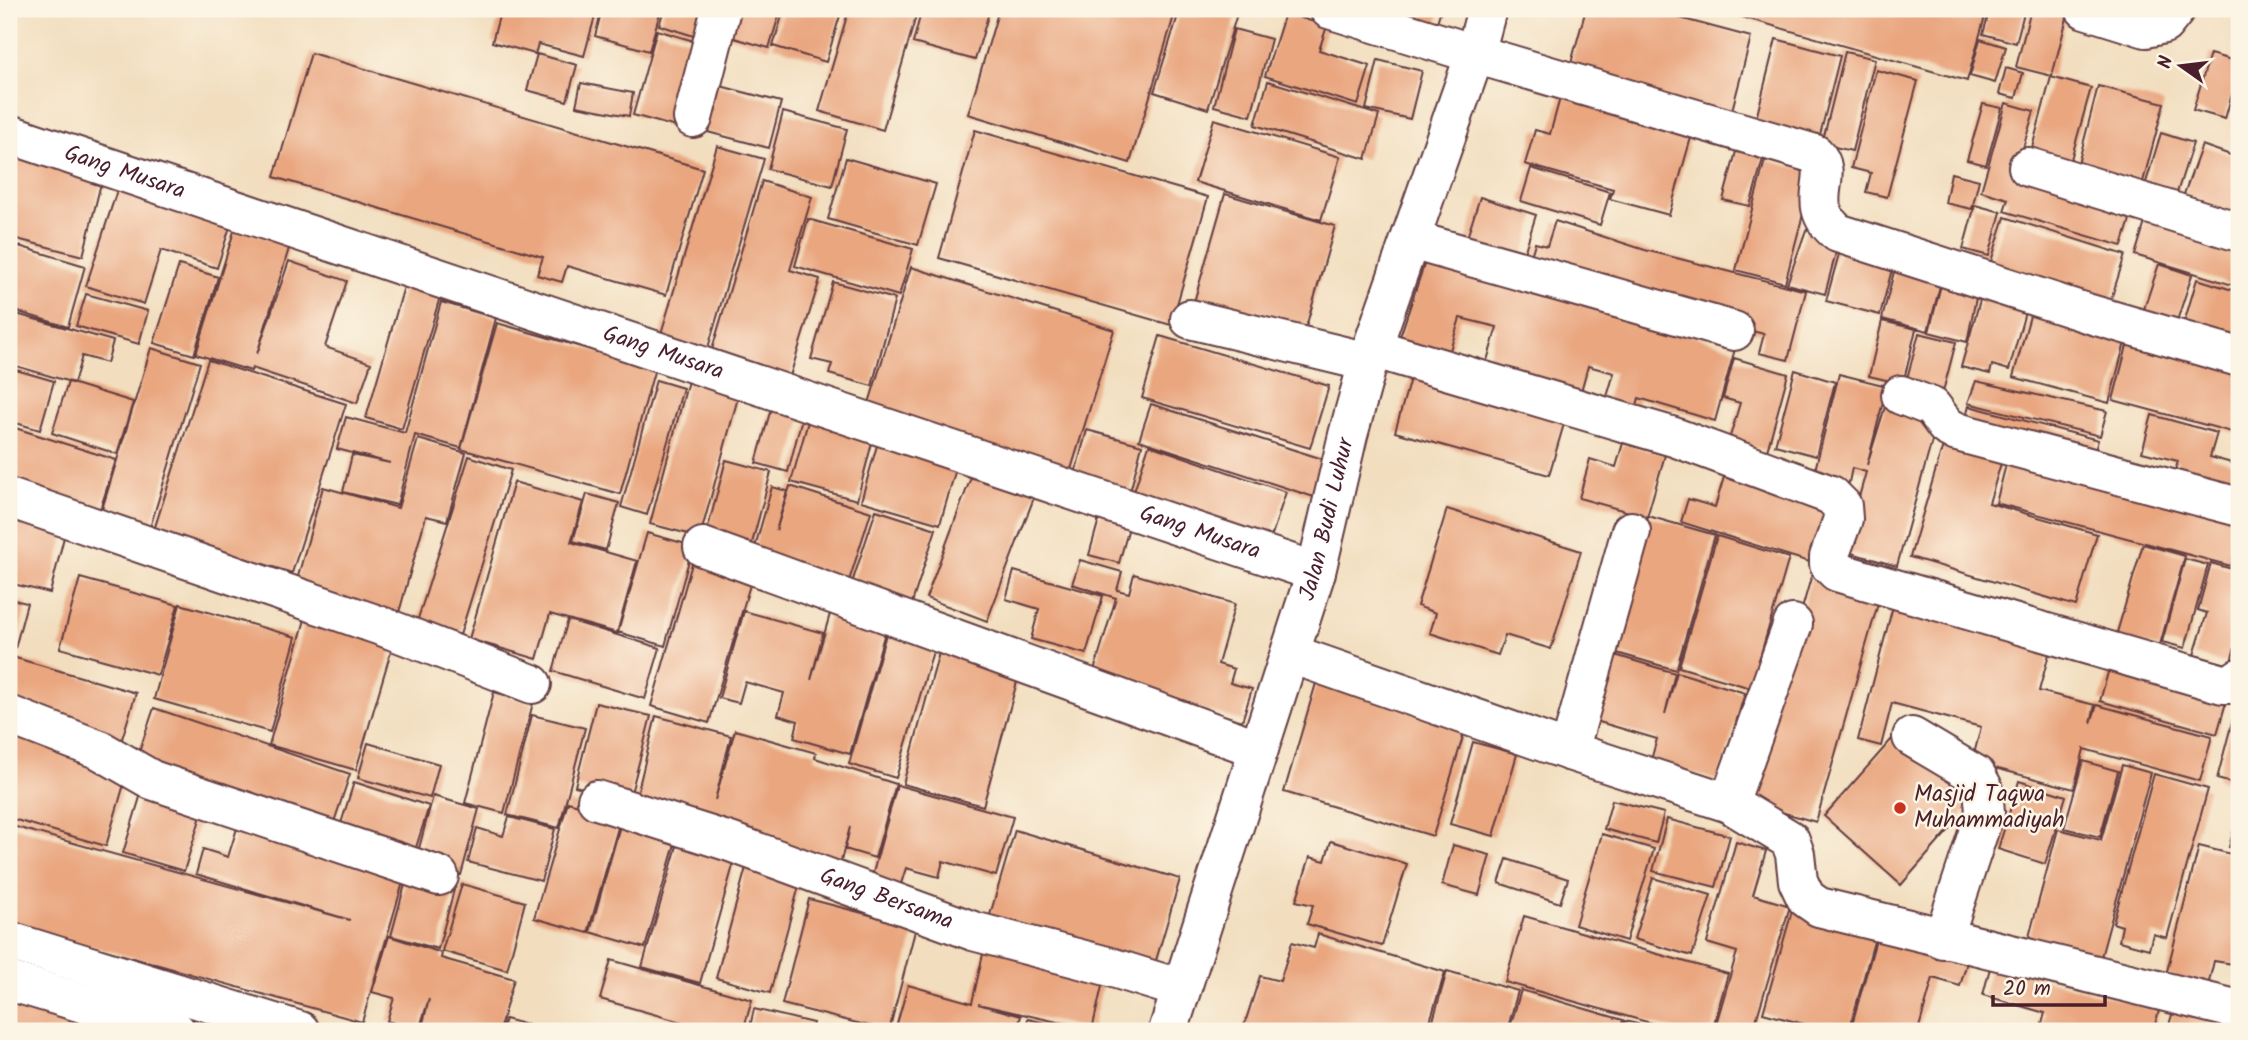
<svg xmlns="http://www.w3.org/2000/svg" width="2248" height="1040" viewBox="0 0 2248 1040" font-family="Kalam,sans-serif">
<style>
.building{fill:#e9a67f}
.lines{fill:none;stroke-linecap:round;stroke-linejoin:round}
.minor-casing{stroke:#633c41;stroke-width:42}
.minor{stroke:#fff;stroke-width:38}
.poi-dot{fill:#c8321e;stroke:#fcf5e5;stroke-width:2.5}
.labels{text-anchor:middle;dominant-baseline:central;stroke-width:5;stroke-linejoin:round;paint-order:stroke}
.street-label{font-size:23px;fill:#4a1f2b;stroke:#fcf5e5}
.poi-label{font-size:23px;fill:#4a1f2b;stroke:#fcf5e5;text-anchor:start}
</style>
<rect width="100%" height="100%" fill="#fcf5e5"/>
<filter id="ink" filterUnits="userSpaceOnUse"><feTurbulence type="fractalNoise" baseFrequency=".0143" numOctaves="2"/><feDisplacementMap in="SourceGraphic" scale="14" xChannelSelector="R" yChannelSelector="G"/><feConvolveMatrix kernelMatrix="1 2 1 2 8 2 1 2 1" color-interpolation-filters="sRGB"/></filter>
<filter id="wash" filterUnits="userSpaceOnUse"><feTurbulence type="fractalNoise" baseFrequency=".00686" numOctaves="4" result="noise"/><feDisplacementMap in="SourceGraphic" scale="28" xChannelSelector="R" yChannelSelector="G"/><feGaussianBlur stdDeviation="1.57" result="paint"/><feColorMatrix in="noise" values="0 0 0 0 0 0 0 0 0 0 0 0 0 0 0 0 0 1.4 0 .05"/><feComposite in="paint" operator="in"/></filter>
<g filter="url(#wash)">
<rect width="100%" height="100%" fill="#f2debf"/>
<g id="blocks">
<path class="building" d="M501 9H597L584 56 538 44 535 54 492 42Z
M602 9H661L649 51 595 36Z
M664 9H709L700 38 659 25Z
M727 9H781L769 48 720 34Z
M784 9H842L826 62 773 46Z
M849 9H918L883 130 819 111Z
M922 9H990L975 60 913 43Z
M999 9H1176L1130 163 968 114Z
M1180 9H1217L1237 14 1208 109 1154 92Z
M1371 9H1441L1435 29Z
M1586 9H1646L1751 37 1730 118 1568 74Z
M1714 9H1987L1967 81Z
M1990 9H2025L2016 43 1983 34Z
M2031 9 2069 10 2052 76 2016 67Z
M1285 13 1327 26 1319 50 1370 66 1358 105 1265 76Z
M1234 29 1271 39 1251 116 1214 106Z
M657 30 707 45 683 129 633 115Z
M1776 39 1840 56 1819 139 1755 123Z
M1980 39 2006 47 1995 83 1970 76Z
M1845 52 1875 59 1852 151 1822 144Z
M311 53 703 169 666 295 567 266 562 282 537 275 543 257 274 177Z
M537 54 577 65 567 101 527 90Z
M2210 54 2239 62V69L2225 119 2193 110Z
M1378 60 1422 71 1410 119 1366 109Z
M2006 68 2023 73 2016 98 1999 94Z
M1876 70 1918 81 1887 197 1866 192 1871 173 1851 168Z
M2051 77 2091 88 2068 170 2029 159Z
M1268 81 1379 115 1366 159 1255 125Z
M581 83 633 93 629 116 576 106Z
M709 83 781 102 769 148 696 129Z
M2098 86 2164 103 2140 193 2075 176Z
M1562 91 1694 127 1669 215 1610 199 1613 189 1525 164 1535 130 1550 134Z
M2006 103 2034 111 2017 168 2135 203 2122 246 2004 211 2008 199 1981 191Z
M1983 104 2002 108 1986 165 1967 160Z
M783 112 847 129 832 186 768 169Z
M1214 119 1340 157 1321 220 1195 182Z
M975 130 1208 197 1171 325 939 258Z
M2161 133 2193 143 2175 199 2144 189Z
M2202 145 2239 158V217L2183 197Z
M717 146 764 159 707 351 660 337Z
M12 148 104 171 83 256 9 237V160Z
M1737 148 1764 155 1750 206 1723 200Z
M846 158 936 184 918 245 828 219Z
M1765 160 1814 172 1785 283 1736 270Z
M1531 168 1610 192 1600 225 1521 201Z
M1951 173 1979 180 1972 209 1945 203Z
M120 181 233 217 217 268 161 250 144 304 86 286Z
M762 181 812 197 790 270 820 279 786 389 707 366Z
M1225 194 1335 226 1304 334 1194 302Z
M1480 197 1536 215 1522 260 1466 241Z
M1975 205 2001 212 1989 256 1963 249Z
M2150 206 2239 235V287L2135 255Z
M2005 217 2125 255 2107 312 1987 274Z
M808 219 913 249 899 296 795 266Z
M1555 221 1645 250 1806 291 1788 360 1759 353 1764 334 1632 301 1527 269 1535 243 1547 246Z
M235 228 290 245 257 354 289 261 347 281 325 347 371 363 357 403 252 368 251 371 196 354Z
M1806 230 1840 237 1825 294 1787 284Z
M1843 239 1896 254 1880 315 1826 301Z
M9 243 85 266 68 327 9 309Z
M1428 253 1735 349 1715 421 1639 398 1634 416 1604 407 1614 373 1588 366 1578 402 1483 374 1497 327 1460 318 1446 363 1397 346Z
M1898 256 1944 271 1928 331 1882 319Z
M2159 264 2192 275 2172 336 2139 324Z
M179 265 218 277 194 355 154 343Z
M911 267 1114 330 1068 479 865 416Z
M1944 273 1978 288 1967 342 1929 332Z
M2197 279 2239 292V351L2181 333Z
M833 282 895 299 872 386 829 374 832 364 811 359Z
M405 283 441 293 402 429 366 418Z
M1984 286 2029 298 2009 370 1992 365 1990 374 1961 367Z
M86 294 148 311 139 344 76 326Z
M441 302 496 318 461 448 415 435 397 505 343 492 352 455 390 463 337 449 346 417 405 433Z
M2033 305 2128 331 2109 403 2013 377Z
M9 312 113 341 107 363 82 356 74 383 9 364Z
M1882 321 1916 329 1903 384 1869 376Z
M497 323 655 368 620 494 461 449Z
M2131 330 2239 359V434L2113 400Z
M1919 333 1956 342 1940 403 1903 394Z
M1160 336 1329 386 1310 448 1142 398Z
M151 348 200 363 149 531 100 516Z
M1734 358 1788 374 1767 451 1729 440 1740 403 1723 398Z
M208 360 346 404 292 573 154 530Z
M9 368 54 381 40 430 9 421Z
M1795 370 1835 382 1816 456 1775 445Z
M1839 374 1887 386 1867 465 1885 407 1937 423 1897 566 1844 551 1866 472 1852 468 1848 487 1813 478Z
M1411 375 1566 417 1549 475 1395 432Z
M656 380 683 388 647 515 621 507Z
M688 381 739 394 700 537 650 524Z
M1976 381 2107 411 2100 436 1968 403Z
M68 382 133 402 117 454 52 433Z
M773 401 804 410 788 472 756 463Z
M1151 404 1335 463 1323 500 1139 440Z
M1969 406 2098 440 2091 466 1962 432Z
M2152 415 2217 433 2210 457 2239 465V500L2172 482 2178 461 2142 452Z
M809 418 874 435 857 500 791 482Z
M9 426 116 460 99 513 9 484Z
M1087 430 1142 445 1129 496 1073 481Z
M1947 432 2005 450 1989 503 2097 534 2076 606 1910 557Z
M418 439 466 453 447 521 426 516 398 616 295 587 323 487 398 508Z
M878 442 957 465 940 524 861 501Z
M1623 443 1665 455 1647 517 1579 498 1590 459 1616 467Z
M1149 445 1286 492 1267 550 1130 504Z
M2010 449 2239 510V536L2231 566 1996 503Z
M469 456 511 470 460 635 417 622Z
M726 460 771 472 751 547 706 535Z
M976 464 1038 487 987 621 926 598Z
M1724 477 1834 511 1816 564 1681 522 1688 499 1715 507Z
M514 482 583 502 571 542 637 561 617 633 550 614 537 659 469 639Z
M790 486 871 512 848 584 753 554 772 487 787 491 776 531Z
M587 494 619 503 606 550 573 541Z
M9 506 68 521 50 593 9 583Z
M1447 509 1581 551 1551 649 1505 635 1498 655 1430 633 1436 613 1417 606Z
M876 510 936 529 908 615 848 595Z
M1101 512 1131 520 1119 563 1089 555Z
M1648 516 1715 535 1676 670 1610 651Z
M647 533 693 546 665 646 618 632Z
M1717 536 1789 558 1751 688 1679 667Z
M2143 544 2185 556 2159 648 2116 636Z
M2185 559 2208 565 2185 648 2162 642Z
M693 560 752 578 709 723 651 706Z
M1080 560 1122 572 1117 590 1129 593 1134 574 1235 604 1218 664 1234 669 1230 683 1252 689 1242 721 1092 677 1116 598 1072 584Z
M2211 563 2239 571V633L2230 665 2194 655 2207 613 2198 610Z
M1014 571 1103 596 1086 654 1031 639 1039 609 1006 599Z
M1812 574 1881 593 1816 822 1747 802Z
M80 578 178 605 158 675 60 648Z
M9 599 27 603 13 656 9 655Z
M1894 602 2052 643 2039 691 2095 705 2091 723 2097 705 2212 736 2200 781 2084 749 2074 789 1972 762 1981 727 1892 703 1881 746 1858 740Z
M180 604 296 637 270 732 154 699Z
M832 607 888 622 850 754 794 738 798 721 778 715 784 693 745 682 739 703 719 698 744 611 823 633 811 680Z
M306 616 394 641 356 770 269 745Z
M568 620 660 648 645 699 553 671Z
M888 627 936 641 896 778 849 764Z
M940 649 1020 671 983 806 903 784Z
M1608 653 1675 673 1665 714 1677 672 1745 693 1718 781 1651 760 1657 739 1589 719Z
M9 656 136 693 121 742 9 710Z
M2112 658 2229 692 2217 734 2100 701Z
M1319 673 1469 717 1433 836 1284 792Z
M494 692 533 703 504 813 465 803Z
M596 703 651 716 629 801 575 786Z
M154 708 350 774 329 837 134 767Z
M532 715 585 728 559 828 507 815Z
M656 716 731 736 715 800 735 730 816 753 815 758 896 784 875 858 845 849 850 827 838 872 635 803Z
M2233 718 2239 720V785L2217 779Z
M1899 731 1976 799 1901 885 1824 816Z
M11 733 129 767 106 846 9 818V742Z
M1473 742 1517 754 1494 836 1450 824Z
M368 743 439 764 430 798 358 778Z
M2083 761 2118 771 2100 837 2064 828Z
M2122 765 2151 773 2098 968 2026 948 2058 829 2101 840Z
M2154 774 2208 789 2167 938 2153 934 2149 949 2119 941 2122 926 2113 923Z
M2019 781 2066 796 2045 864 1998 849Z
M354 782 429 806 413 857 338 833Z
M144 784 205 803 184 871 123 853Z
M897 785 1013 817 996 876 943 861 939 877 906 868 900 887 871 880Z
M433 796 479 809 461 875 415 863Z
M1612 800 1664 813 1656 843 1604 829Z
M568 802 621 817 588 933 534 918Z
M2238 814 2239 815V850L2229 847Z
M623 815 679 830 645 948 590 932Z
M509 817 555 829 541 881 468 862 477 828 503 836Z
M1667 819 1730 836 1716 887 1653 871Z
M239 822 406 872 362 1022 9 923V825L350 920 196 874 203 849 228 857Z
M1015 830 1180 879 1152 974 987 925Z
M681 832 738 848 700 983 642 967Z
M1602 834 1654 849 1626 941 1575 925Z
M1331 841 1407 864 1382 946 1307 924 1313 905 1296 901 1310 857 1325 861Z
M1736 842 1766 851 1753 895 1790 906 1753 1031H1714L1737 952 1707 943Z
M1453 845 1490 855 1479 895 1442 885Z
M2199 846 2239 856V965L2214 961 2208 986 2166 975Z
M1507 859 1568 879 1560 903 1499 883Z
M748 860 802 875 770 993 716 978Z
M407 877 454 890 438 949 391 936Z
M1653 878 1711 895 1692 956 1634 939Z
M462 884 525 902 507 970 442 951Z
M809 899 916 927 889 1031 782 1004Z
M1794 904 1878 927 1849 1031H1829L1763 1013Z
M1524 916 1728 974 1712 1031H1679L1505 982Z
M1880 926 1970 952 1960 986 1933 978 1918 1031H1850Z
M1318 934 1445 972 1427 1031H1261L1244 1026 1260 976 1280 981 1292 942 1314 948Z
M389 936 442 953 441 958 514 979 499 1031H421L429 999 419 1030 387 1021 394 998 372 992Z
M986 941 1106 969 1092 1030 978 1004 1021 1016 1017 1031H895L908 985 972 1003Z
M611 960 752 1000 743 1031H713L600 999Z
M1991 964 2159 1011 2153 1031H2040L2045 1013 1983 995Z
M1447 971 1518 991 1507 1031H1430Z
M1521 990 1623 1020 1620 1031H1509Z
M16 997 128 1031H9V1020Z
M2177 999 2232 1016 2228 1031H2167Z
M754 1009 813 1023 811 1031H749Z
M505 1019 547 1030 546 1031H501Z
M1028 1019 1075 1030V1031H1025Z
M1625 1021 1662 1030V1031H1622Z
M1762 1021 1799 1030V1031H1760Z"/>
</g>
</g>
<g filter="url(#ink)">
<use href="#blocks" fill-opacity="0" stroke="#633c41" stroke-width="2"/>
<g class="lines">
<g class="minor-casing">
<g id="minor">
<path d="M1329 9 1475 54 1815 154C1837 176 1801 203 1838 233L2090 314 2239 357"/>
<path d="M2085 9 2146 28 2164 24 2176 9"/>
<path d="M693 118 721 9"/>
<path id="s1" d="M9 134 1316 572"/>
<path d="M2028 167 2239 232"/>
<path d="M1411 240 1734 331"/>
<path d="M1190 319 1368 362"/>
<path d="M1372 348 1674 437 1831 495 1842 506 1843 519 1829 557V564L1837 572 2223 684H2231L2239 678"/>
<path d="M1901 395 1932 407 1946 426 1957 432 2239 507"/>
<path d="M9 498 384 627 532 684"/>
<path d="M703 547 1259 749"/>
<path d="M1291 654 1569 751 1729 803 1790 840 1795 854 1798 881 1806 898 1819 907 2239 1010"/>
<path d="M9 715 100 750 152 780 439 876"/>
<path d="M1912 737 1976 775 1983 788 1985 812 1943 939"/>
<path d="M1569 751 1631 531"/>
<path id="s2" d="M597 800 730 842 973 931 1107 966 1181 989"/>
<path d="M1729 803 1793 624"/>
<path d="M9 941 300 1031"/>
<path d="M9 981 176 1031"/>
<path id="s3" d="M1168 1031 1316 572 1348 435 1372 348 1475 54 1487 9"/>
</g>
</g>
<use href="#minor" class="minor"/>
</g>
</g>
<circle class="poi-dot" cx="1900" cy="808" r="7"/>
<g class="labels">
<g class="street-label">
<text stroke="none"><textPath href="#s1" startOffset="122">Gang Musara</textPath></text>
<text stroke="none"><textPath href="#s1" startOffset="690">Gang Musara</textPath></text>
<text stroke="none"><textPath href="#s3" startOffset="536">Jalan Budi Luhur</textPath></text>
<text stroke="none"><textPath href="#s1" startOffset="1256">Gang Musara</textPath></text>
<text stroke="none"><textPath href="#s2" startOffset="306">Gang Bersama</textPath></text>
</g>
<g class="poi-label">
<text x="1914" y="795">Masjid Taqwa<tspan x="1914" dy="26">Muhammadiyah</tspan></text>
</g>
</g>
<rect width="2248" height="1040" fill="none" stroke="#fcf5e5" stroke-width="35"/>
<g transform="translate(2181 66) rotate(284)" stroke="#fcf5e5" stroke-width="5" paint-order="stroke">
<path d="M0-5L12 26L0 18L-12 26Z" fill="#4a1f2b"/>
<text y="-10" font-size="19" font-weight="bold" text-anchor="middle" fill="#4a1f2b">N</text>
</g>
<path d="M1993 995v10h112v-10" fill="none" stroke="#4a1f2b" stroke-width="3.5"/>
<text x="2003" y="995" font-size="21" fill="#4a1f2b" stroke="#fcf5e5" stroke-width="5" paint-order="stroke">20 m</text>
</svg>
